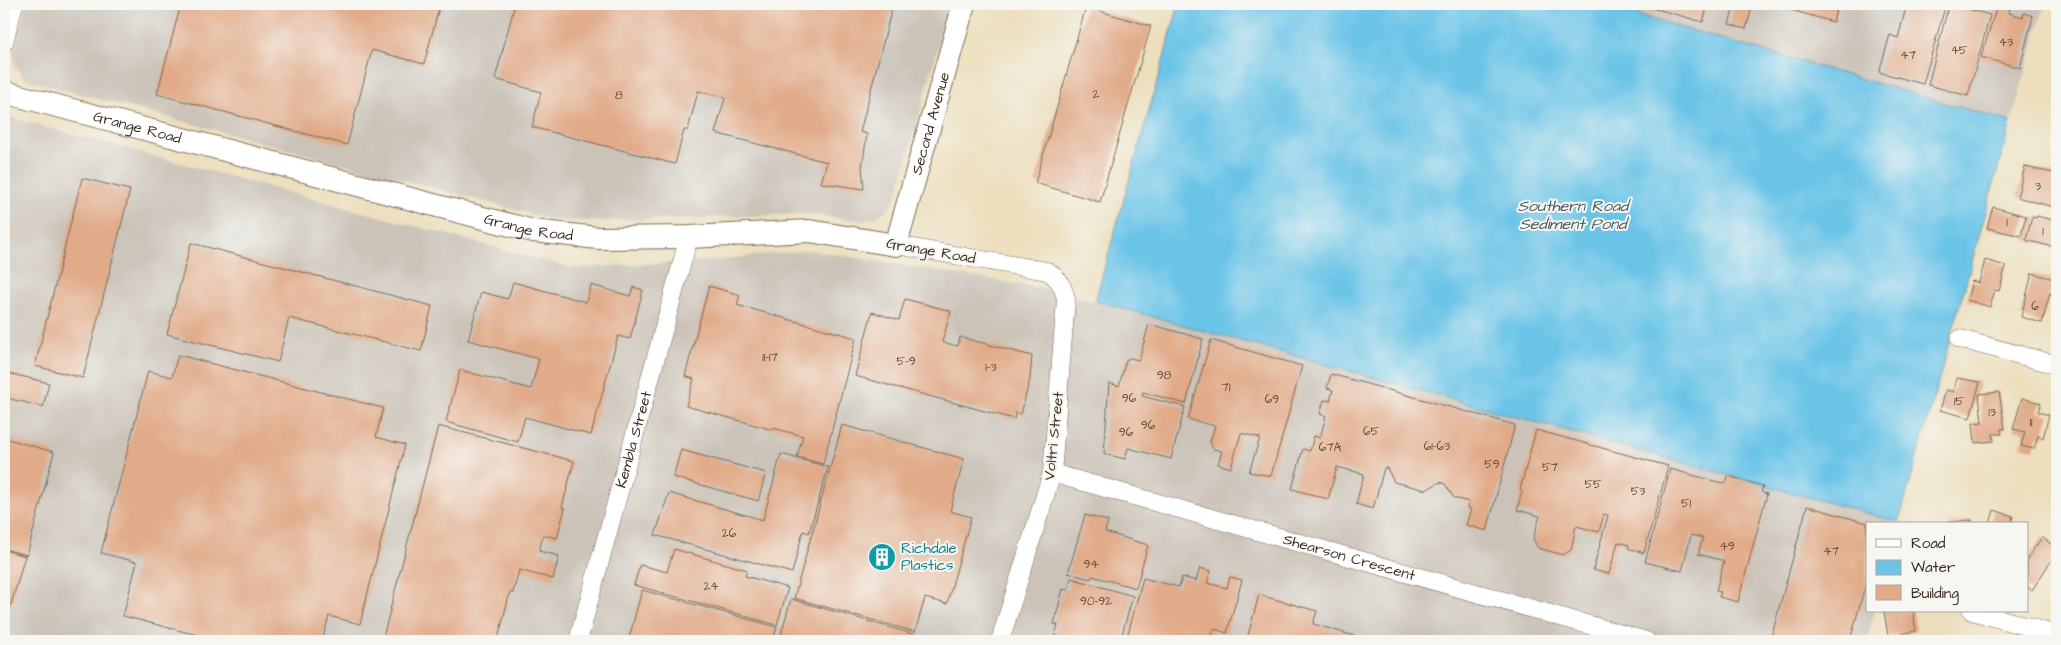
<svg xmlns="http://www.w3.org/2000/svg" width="2061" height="645" viewBox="0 0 2061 645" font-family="'Architects Daughter',sans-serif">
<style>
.industrial{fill:#cbc3b8}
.water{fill:#6bc4e8;stroke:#537783}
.building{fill:#e1aa88}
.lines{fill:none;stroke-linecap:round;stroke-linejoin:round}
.minor-casing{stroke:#796956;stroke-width:19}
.major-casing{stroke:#796956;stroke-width:24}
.minor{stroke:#fff;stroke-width:18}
.major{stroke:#fff;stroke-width:22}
.labels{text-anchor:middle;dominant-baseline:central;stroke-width:4;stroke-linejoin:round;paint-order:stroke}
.number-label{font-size:12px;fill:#644a38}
.street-label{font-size:15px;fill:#3b2a1e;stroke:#f6f6f2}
.culture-label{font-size:15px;fill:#0d838f;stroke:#f6f6f2;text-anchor:start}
.water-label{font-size:16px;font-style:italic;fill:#49585b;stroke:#f6f6f2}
</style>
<rect width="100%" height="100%" fill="#f6f6f2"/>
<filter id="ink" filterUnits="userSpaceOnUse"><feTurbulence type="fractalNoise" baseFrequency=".02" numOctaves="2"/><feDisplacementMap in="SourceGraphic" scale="10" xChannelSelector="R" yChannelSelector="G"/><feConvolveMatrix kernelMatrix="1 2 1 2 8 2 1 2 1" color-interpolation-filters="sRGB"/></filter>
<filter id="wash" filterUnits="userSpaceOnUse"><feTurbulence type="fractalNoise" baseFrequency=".0096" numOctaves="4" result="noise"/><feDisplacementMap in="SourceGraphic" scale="20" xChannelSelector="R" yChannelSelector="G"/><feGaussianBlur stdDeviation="1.12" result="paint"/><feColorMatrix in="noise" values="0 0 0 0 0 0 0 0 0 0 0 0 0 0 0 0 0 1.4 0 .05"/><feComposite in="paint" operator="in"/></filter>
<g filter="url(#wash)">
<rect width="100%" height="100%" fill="#eddfbd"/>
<path class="industrial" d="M26 4H950L897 194 891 206 880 215 865 221 805 214 595 221H568L550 219 24 79 15 66 13 52Z
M1599 4H2045L2011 122Z
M4 116 572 268 706 261 809 250 1048 289 1899 522 1867 524V611H1875L1866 641H4Z"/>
<path class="water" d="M1179 4H1599L2011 122 1899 522 1095 301Z"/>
<g id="blocks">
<path class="building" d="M181 4H440L424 64 372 50 347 145 157 94Z
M515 4H893L860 132 867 134 862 168 864 189 821 183 827 162 715 133 725 98 698 91 688 130H684L675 164 532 127 541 92 495 79Z
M1639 4H1660L1658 10Z
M1662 4H1708L1703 22 1660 10Z
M1735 4H1753L1746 29 1729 24Z
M1771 4H1838L1833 22Z
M1907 4H1946L1923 84 1879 72 1890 35 1898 38Z
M1949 4 1990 15 1968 96 1928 85Z
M1997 6 2010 9 2009 13 2023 17 2024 13 2033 16 2020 68 1981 57Z
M1086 7 1151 26 1100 202 1035 183Z
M2025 167 2054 173V175L2057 176V208L2017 197Z
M82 178 130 190 83 378 35 366Z
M1993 207 2026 216 2021 236 1987 228Z
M2037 216 2057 221V248L2026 240 2032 217 2036 218Z
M191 243 432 306 421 351 289 318 278 362 167 334Z
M1985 260 2006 266 1999 291 1995 290 1990 307 1967 300 1972 281 1979 283Z
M2032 273 2057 280 2054 295 2050 293 2042 323 2021 317Z
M513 282 586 302 591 285 630 296 633 287 643 290 630 339 618 336 591 435 525 417 518 442 446 422 460 370 531 389 539 359 468 340 481 292 508 299Z
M709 286 740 295 737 305 856 338 823 464 797 457 803 436 773 428V430L686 406 694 379 685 376Z
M905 299 951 311 942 342 958 346 960 337 1032 356 1030 379 1021 414 1016 412 1014 419 855 376 872 312 899 320Z
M1149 324 1203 339 1186 404 1143 392 1142 396 1185 407 1171 459 1128 448 1125 459 1104 454 1109 383 1119 386 1126 360 1130 358 1139 360Z
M1211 340 1302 366 1271 476 1249 472 1260 438 1241 433 1231 468 1218 464 1222 451 1213 449 1210 442 1215 426 1188 419Z
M178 355 383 408 376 437 405 445 360 624 329 616 322 641H221L123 616 137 562 101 553 148 371 172 377Z
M4 372 49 383 43 407 7 398 4 410Z
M1331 374 1515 425 1487 531 1466 525 1471 509 1468 508 1469 502 1454 498 1445 484 1440 482 1426 490 1394 482 1387 468H1384L1373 509 1356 504 1364 474 1337 467 1328 499 1292 489 1303 449 1310 451 1314 436 1320 438 1326 416 1320 414 1324 400 1330 401 1333 390 1327 388Z
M1956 378 1980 382 1970 418 1940 410 1946 390 1953 392Z
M1999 392 2005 429H2001L2002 434H1993L1994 441 1975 443 1973 423 1982 422 1979 394Z
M2022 398 2041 403 2038 412 2049 415 2043 438 2038 436 2034 449 2021 446 2025 432 2013 429Z
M842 425 964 459 950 511 971 517 947 604 925 598 915 632 794 598Z
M438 426 574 461 562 508H565L557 538 543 535 539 551 559 556 553 579 519 570 513 593 510 592 498 639 503 641H382Z
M1536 430 1668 466 1644 553 1628 548 1629 545 1618 542 1609 574 1593 570 1608 515 1604 514 1599 532 1576 526 1571 550 1563 555 1538 548 1533 539 1540 516 1517 510 1522 491 1520 490Z
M4 438 54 452 27 555 4 549Z
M681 450 766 473 758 501 673 477Z
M781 454 828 467 809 533 803 531 792 573 655 535 669 493 763 520Z
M1670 469 1718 482 1726 483 1728 476 1763 486 1761 492 1767 494 1738 602 1719 597 1721 592 1716 591 1724 561 1698 554 1703 538 1691 535 1682 571 1645 562Z
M1807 506 1867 523V579L1850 641H1749V639L1757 637 1758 634 1771 638Z
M1994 510 2013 516 2011 524H1990Z
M1085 515 1108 521 1105 532 1148 545 1136 588 1092 576 1091 579 1068 573Z
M1972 520V524H1949V522Z
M2042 537 2057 548V552L2032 590 2027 587V559Z
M674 549 747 570 745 576 788 588 777 625 634 585 640 565 667 572Z
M4 550 25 556 11 605 4 603Z
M1200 568 1211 571 1207 583 1227 588 1230 577 1242 580 1227 633 1214 629 1210 641H1126L1143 578 1179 587 1182 577 1196 581Z
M1071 578 1133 596 1120 641H1053L1058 625 1054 624 1063 589 1068 590Z
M642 590 777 627 773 641H639L629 638Z
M1259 595 1317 611 1313 624 1372 641H1255L1247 639Z
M791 599 916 635 914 641H779Z
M1884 611H1913L1916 631 1888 636Z"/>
</g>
</g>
<g filter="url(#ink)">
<use href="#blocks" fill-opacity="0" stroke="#796956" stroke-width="1"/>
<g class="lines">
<g class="minor-casing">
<g id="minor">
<path d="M4 42 14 4"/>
<path d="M896 245 1047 271C1059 278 1063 286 1066 299L1052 473 1000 641"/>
<path d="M1960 339 2057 365"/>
<path id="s1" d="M1052 473 1646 641"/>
<path d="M1972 611 2057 635"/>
<path id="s2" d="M578 641 689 237"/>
</g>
</g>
<g class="major-casing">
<g id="major">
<path id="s3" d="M4 92 533 231 598 238 689 237 809 231 896 245 964 4"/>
</g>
</g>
<use href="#minor" class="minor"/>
<use href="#major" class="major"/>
</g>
</g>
<defs>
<g id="building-disc" transform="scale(1.4375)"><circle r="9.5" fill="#0f9aa8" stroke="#f6f6f2"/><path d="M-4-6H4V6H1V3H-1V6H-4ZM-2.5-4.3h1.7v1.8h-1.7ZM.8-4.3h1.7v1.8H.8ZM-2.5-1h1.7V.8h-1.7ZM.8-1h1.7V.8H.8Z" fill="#fff"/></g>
</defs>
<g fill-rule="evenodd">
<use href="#building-disc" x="882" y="557"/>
</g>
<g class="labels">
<g class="number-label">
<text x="2006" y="42">43</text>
<text x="1959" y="50">45</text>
<text x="1908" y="55">47</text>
<text x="1096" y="94">2</text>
<text x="619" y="95">8</text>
<text x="2038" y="186">3</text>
<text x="2007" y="222">1</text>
<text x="2043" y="231">1</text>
<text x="2035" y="306">6</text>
<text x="770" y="357">11-17</text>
<text x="906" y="361">5-9</text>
<text x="991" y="367">1-3</text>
<text x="1164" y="375">98</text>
<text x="1226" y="387">71</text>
<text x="1129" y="398">96</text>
<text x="1272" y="399">69</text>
<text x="1959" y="401">15</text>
<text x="1992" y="412">13</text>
<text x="2031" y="422">11</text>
<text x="1148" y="425">96</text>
<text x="1371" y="431">65</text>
<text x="1126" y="432">96</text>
<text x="1437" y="446">61-63</text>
<text x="1330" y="447">67A</text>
<text x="1492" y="464">59</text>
<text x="1550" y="467">57</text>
<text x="1593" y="484">55</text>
<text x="1638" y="491">53</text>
<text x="1686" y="503">51</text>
<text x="729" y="533">26</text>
<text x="1727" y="546">49</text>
<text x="1831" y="551">47</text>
<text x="1091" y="564">94</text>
<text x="711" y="586">24</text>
<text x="1096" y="601">90-92</text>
</g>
<g class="street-label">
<text stroke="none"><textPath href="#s3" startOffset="1038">Second Avenue</textPath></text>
<text stroke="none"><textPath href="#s3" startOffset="138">Grange Road</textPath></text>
<text stroke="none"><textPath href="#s3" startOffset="542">Grange Road</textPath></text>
<text transform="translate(931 251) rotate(10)">Grange Road</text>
<text transform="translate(1054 436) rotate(-84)">Voltri Street</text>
<text stroke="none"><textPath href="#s2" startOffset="209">Kembla Street</textPath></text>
<text stroke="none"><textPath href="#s1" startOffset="309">Shearson Crescent</textPath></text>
</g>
<g class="culture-label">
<text x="901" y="548">Richdale<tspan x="901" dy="17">Plastics</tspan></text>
</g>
<g class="water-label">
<text x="1573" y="206">Southern Road<tspan x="1573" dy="18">Sediment Pond</tspan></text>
</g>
</g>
<rect width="2061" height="645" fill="none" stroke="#f6f6f2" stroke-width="20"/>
<rect x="1866" y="522" width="162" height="90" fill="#f6f6f2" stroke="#aba49d"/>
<rect x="1876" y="539" width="25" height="8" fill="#ffffff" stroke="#aba49d"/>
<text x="1911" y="548" font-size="15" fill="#3b2a1e">Road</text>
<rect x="1876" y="560" width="25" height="15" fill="#6bc4e8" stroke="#aba49d"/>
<text x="1911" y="572" font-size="15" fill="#3b2a1e">Water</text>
<rect x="1876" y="585" width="25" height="15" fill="#e1aa88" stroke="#aba49d"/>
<text x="1911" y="598" font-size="15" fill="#3b2a1e">Building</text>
</svg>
